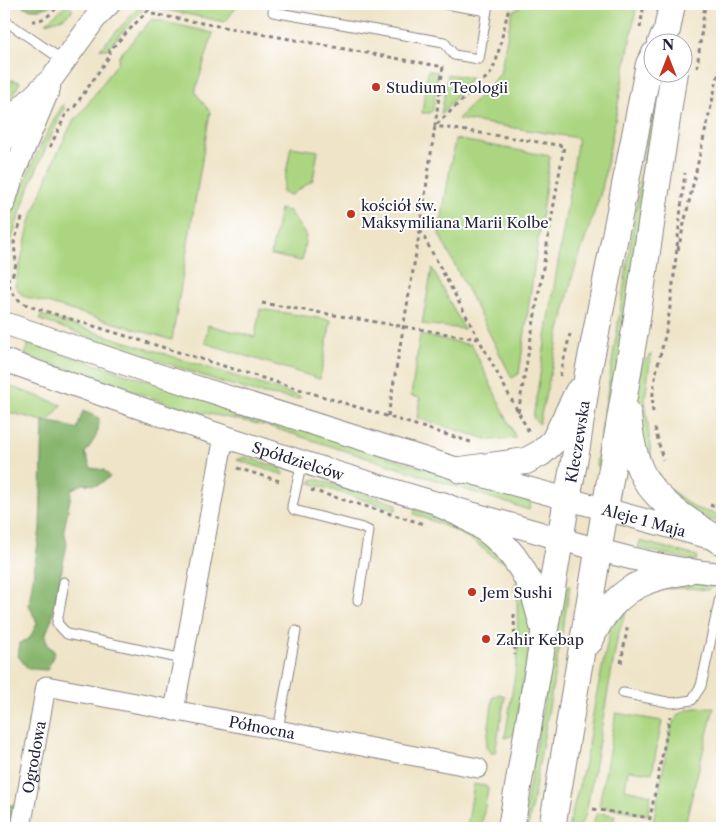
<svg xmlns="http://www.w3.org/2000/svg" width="726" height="832" viewBox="0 0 726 832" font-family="'Libre Caslon Text',serif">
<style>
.green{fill:#abd580;stroke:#667c5e}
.forest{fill:#88b66e;stroke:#556c54}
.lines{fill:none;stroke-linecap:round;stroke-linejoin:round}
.service-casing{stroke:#888382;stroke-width:11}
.minor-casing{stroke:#888382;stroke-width:21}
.tertiary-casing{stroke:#888382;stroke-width:24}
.secondary-casing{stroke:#888382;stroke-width:28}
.path{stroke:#888382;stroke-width:3;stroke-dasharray:4 4;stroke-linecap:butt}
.service{stroke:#fff;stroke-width:9}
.minor{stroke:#fff;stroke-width:19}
.tertiary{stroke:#fff;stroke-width:22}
.secondary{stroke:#fff;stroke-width:26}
.poi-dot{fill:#c8321e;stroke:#fff;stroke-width:2}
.labels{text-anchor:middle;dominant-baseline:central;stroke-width:4;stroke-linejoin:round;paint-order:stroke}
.poi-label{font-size:15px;fill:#22223b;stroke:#fff;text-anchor:start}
.street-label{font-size:15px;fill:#22223b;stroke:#fff}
</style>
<rect width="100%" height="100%" fill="#fff"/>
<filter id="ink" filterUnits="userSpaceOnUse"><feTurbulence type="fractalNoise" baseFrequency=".02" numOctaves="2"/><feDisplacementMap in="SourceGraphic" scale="10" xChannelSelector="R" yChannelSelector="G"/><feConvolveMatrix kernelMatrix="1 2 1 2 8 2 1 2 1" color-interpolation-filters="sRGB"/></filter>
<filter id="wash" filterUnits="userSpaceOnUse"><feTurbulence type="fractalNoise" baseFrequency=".0096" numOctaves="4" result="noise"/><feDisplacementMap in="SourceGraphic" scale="20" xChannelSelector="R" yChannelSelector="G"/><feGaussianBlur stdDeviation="1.12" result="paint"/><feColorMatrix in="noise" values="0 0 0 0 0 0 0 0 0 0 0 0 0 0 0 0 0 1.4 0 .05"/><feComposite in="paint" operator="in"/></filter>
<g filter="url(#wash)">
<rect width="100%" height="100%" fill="#efe4c8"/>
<path class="green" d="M67 4 73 10 63 18 46 23Z
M142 4H148L107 49H100Z
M169 4H239L225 22 162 9Z
M525 4H637L602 189 572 278 539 424 533 418 578 138 458 119 500 74 512 12Z
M152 19 213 33 195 92 210 112 172 340 23 296 15 286 30 222 55 158 74 119 79 116 118 62 119 56Z
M4 47C11 56 9 66 4 76Z
M428 70 438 72 433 110 430 113H422Z
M657 73H663L602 467 596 466Z
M448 74 471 78 441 115Z
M11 80 20 82 4 114V94Z
M63 104 64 109C40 158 19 208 6 261H4C4 218 41 141 63 104Z
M455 139 550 156 519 374 512 378 439 234Z
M291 147 318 151 313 180 291 195 282 193Z
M280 209 289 211 306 236 302 261 271 255Z
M432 268 464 329 422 324Z
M260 309 331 320 320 379 205 343 208 325 255 337Z
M41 315 301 397 296 399 259 393 221 382 40 320Z
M420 335 472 345 516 438 490 440 417 418 420 398 411 396Z
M29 343 531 502 529 510 268 426 185 409 25 355Z
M651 354 645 399 652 462V474L636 421 637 391 641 365Z
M4 384 62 405 51 418 43 421 4 411Z
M245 457 281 468 284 475 237 460Z
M316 479 397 504 396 510 310 483 312 480Z
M668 488 695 508 722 516V524L690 510Z
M415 509 449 522 479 538 507 561C495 561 490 554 481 547 461 531 437 523 414 514Z
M640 541 697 556 696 561 638 548Z
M519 579 532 624 530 645 514 735 505 738 518 654 517 597C514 590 513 585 519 579Z
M685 582 715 586 707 590 690 588 649 589Z
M564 585 570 586 528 828H522Z
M630 601 618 635 586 814 579 828H568L585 763 595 702 610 630Z
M499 694 505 696 495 753H491L486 748 493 697Z
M714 707 684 828H652L671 727C681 706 693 708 714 707Z
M616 713 662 721 652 773 628 770 625 789 651 795 648 815 599 806Z
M474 784 486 786 488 789 481 828H467Z
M597 813 615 815 612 828H591Z"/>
<path class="forest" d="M19 4H53C41 11 30 11 19 4Z
M83 411 99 418C99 435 95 439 85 453L91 468 104 470 110 477 98 485 83 484 72 489 64 530 67 544 52 618 45 636 48 645 55 652 47 670 28 669 18 656 20 643 30 638 37 623 29 605 40 529 43 421 61 424 77 429Z
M14 804 9 828H4V807Z"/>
</g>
<g filter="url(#ink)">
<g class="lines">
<g class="service-casing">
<path id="service" d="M274 4 273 12 444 42 454 55 479 59 488 4
M445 4 487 11
M4 20 64 61
M302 462 292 506 294 510 363 528 369 531 358 600
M64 582 57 623 67 634 183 659
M623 693 672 703 692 700 701 686 722 588
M278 730 296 631"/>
</g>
<g class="minor-casing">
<g id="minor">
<path d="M174 711 224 436"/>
<path id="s1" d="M21 828 46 686 478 768"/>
</g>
</g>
<g class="tertiary-casing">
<g id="tertiary">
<path d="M4 140 20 109 53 77 97 16 109 4"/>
<path d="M4 203 13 174 49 88"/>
<path id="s2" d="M4 323 155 374 461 470 707 537"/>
<path id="s3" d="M4 360C167 419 332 474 499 521 573 542 645 567 722 574"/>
</g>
</g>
<g class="secondary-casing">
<g id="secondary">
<path d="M661 42 667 30 672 4"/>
<path d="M628 414C630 439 635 470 653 490 670 511 697 526 720 541"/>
<path d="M461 470 526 461 541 453 554 441 578 392"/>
<path d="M442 505C482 522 509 542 529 582 536 596 539 612 543 626"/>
<path d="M590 641C600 616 619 592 645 582 658 576 673 574 687 571"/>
<path id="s4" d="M511 828 567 499 576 452 588 373 649 64 654 55"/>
<path d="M552 828 636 324 674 72"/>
</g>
</g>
<path class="path" d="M513 4 509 7 496 62 490 74 435 126 420 230 529 432
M152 14 444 67
M32 21C45 21 52 13 60 4
M640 28 644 4
M443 67 435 126 564 146 518 413
M697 68 705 4
M50 147 67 112 73 109 109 57 110 50 154 4
M678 250 722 58
M4 277H8L13 274 16 264 14 242 23 215
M8 277C10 295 18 302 35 308L474 443
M262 303 478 339
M560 376 570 334
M653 412C650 378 665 347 669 314 676 267 679 220 685 173
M388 416 420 230
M655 428 663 460
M237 468 283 482
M311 490 424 524
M710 505 722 509
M514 614 515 655
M621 663 628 624
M593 809 650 818
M648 828 670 716
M719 828 722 816"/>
<use href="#service" class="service"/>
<use href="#minor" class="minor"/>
<use href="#tertiary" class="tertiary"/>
<use href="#secondary" class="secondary"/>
</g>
</g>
<g class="poi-dot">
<circle cx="376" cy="87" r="5"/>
<circle cx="351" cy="214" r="5"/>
<circle cx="472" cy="592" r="5"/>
<circle cx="486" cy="639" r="5"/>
</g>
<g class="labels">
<g class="poi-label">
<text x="386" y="87">Studium Teologii</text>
<text x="361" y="205">kościół św.<tspan x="361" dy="17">Maksymiliana Marii Kolbe</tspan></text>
<text x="482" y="592">Jem Sushi</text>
<text x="496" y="639">Zahir Kebap</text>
</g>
<g class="street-label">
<text stroke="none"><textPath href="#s4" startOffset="392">Kleczewska</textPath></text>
<text stroke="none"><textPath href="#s3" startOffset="311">Spółdzielców</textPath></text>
<text stroke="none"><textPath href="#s2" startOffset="670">Aleje 1 Maja</textPath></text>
<text stroke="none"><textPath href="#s1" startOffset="364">Północna</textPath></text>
<text stroke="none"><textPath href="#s1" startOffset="72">Ogrodowa</textPath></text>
</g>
</g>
<rect width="726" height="832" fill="none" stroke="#fff" stroke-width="20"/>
<g transform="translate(668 58)"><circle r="24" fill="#ffffff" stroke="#a7a7b1"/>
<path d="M0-4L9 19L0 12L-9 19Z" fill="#c8321e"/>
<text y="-8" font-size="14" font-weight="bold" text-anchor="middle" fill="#22223b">N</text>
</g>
</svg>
